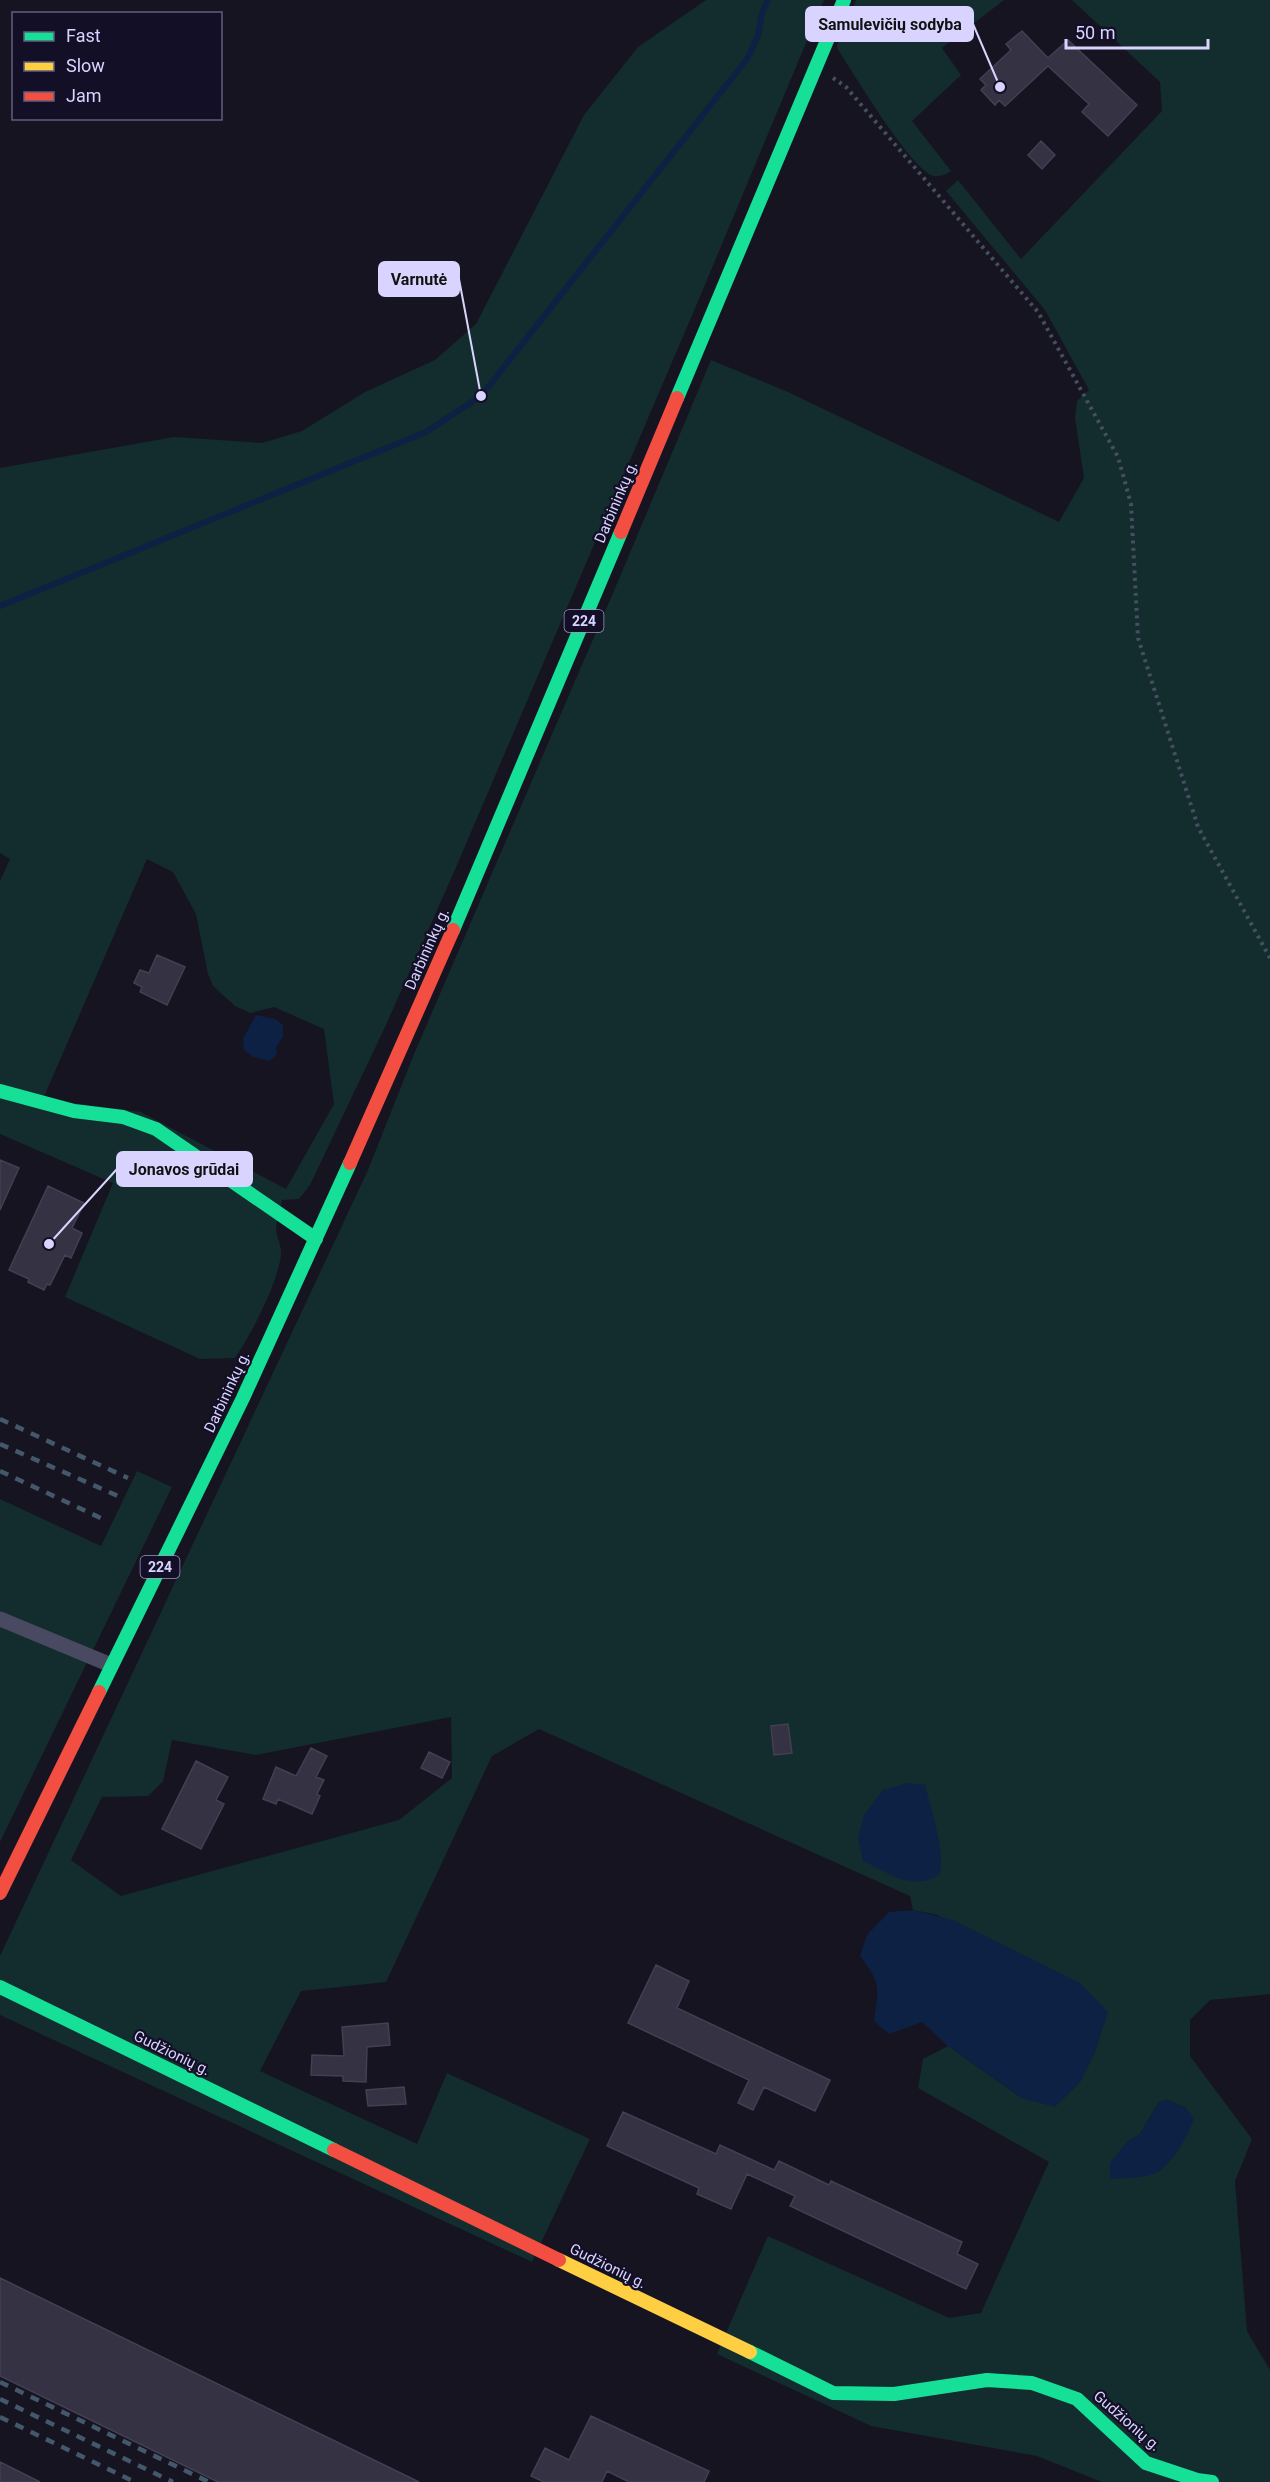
<svg xmlns="http://www.w3.org/2000/svg" width="1270" height="2482" viewBox="0 0 1270 2482" font-family="Roboto,sans-serif">
<style>
.green{fill:#132c2d;fill-rule:evenodd}
.water{fill:#0d2144}
.lines{fill:none;stroke-linecap:round;stroke-linejoin:round}
.stream{stroke:#0d2144;stroke-width:6}
.building{fill:#343243;stroke:#433f54;stroke-width:1.5}
.path{stroke:#44505f;stroke-width:4;stroke-dasharray:3 4.5;stroke-linecap:butt}
.street{stroke:#4a4962;stroke-width:15}
.fast{stroke:#16e098;stroke-width:14}
.slow{stroke:#ffcf43;stroke-width:14}
.jam{stroke:#f24e42;stroke-width:14}
.rail{stroke:#43596b;stroke-width:4.5;stroke-dasharray:9 8;stroke-linecap:butt}
.labels{text-anchor:middle;dominant-baseline:central;stroke-width:4.5;stroke-linejoin:round;paint-order:stroke}
.shield{fill:#130f26;stroke:#9e99be;stroke-width:1.5}
.shield-label{font-size:14px;font-weight:bold;fill:#d9d4ff}
.street-label{font-size:15px;fill:#d9d4ff;stroke:#130f26}
.leader{fill:none;stroke:#d9d4ff;stroke-width:2}
.callout-dot{fill:#d9d4ff;stroke:#130f26;stroke-width:2}
.callout{fill:#d9d4ff;stroke:#d9d4ff;stroke-width:2}
.callout-label{font-size:16px;text-anchor:middle;font-weight:bold;fill:#111}
</style>
<rect width="100%" height="100%" fill="#161421"/>
<path class="green" d="M706 0H824L699 299 454 872 386 1025 310 1185 299 1199 282 1200C280 1209 277 1219 276 1228 276 1237 282 1245 281 1255 277 1285 252 1333 235 1358L200 1359 65 1297 113 1183 0 1134V881L10 859 0 853V468L174 437 262 443 302 431 365 392 435 360 476 324 584 115 638 47ZM147 859 173 872 196 914 208 974 213 986 235 1006 250 1013 274 1007 324 1029 334 1104 286 1189 141 1112 43 1099Z
M856 0H1004L942 48 961 75 912 121 951 171C947 174 940 177 934 176 912 172 852 71 837 48L839 35Z
M1072 0H1270V1994L1210 2000 1190 2020V2056L1252 2139 1235 2181 1247 2331 1270 2370V2482H1102L1037 2456 871 2426 717 2354 768 2236 949 2318 981 2313 1049 2162 918 2088 923 2059 948 2046 1022 2098 1055 2106 1080 2082 1095 2052 938 1915 913 1910 910 1896 539 1729 492 1756 386 1982 301 1991 260 2071 417 2144 447 2073 590 2139 532 2262 0 2015V1956L368 1170 414 1054 616 586 711 360 788 392 1059 522 1084 478 1075 418 1077 401 1089 390 1045 310 946 191 958 180 1021 259 1162 111 1160 82ZM451 1717 452 1778 399 1820 121 1896 71 1860 102 1797 148 1796 163 1781 172 1740 256 1755ZM1167 2100 1186 2108 1127 2142 1140 2134 1159 2102Z
M137 1471 172 1487 0 1842V1499L101 1546Z"/>
<path class="water" d="M256 1015 275 1019 283 1025V1037L276 1047 277 1054 270 1061 253 1057 244 1050 243 1039Z
M908 1783 925 1785C931 1810 945 1850 940 1874 912 1892 889 1873 863 1861L858 1838 864 1815 883 1790Z
M913 1910 953 1920 1080 1983 1108 2012 1095 2052 1080 2082 1055 2107 1022 2098 948 2046 922 2022 889 2034 874 2021C879 1987 881 1984 860 1956L867 1935 889 1912Z
M1167 2100 1186 2108 1194 2119C1187 2137 1176 2157 1161 2170 1149 2179 1125 2178 1110 2179V2163L1127 2142 1140 2134 1159 2102Z"/>
<g class="lines">
<path class="stream" d="M0 606 426 432 481 396 747 59 758 36 762 13 768 0"/>
</g>
<path class="building" d="M1022 31 1048 58 1068 40 1137 105 1108 136 1082 112 1089 104 1048 66 1005 106 999 100 995 105 981 90 986 85 980 79 1011 50 1006 44Z
M1041 141 1055 155 1042 169 1028 155Z
M157 955 185 967 167 1005 140 992 142 987 134 983 140 970 149 973Z
M0 1160 19 1168 0 1210Z
M48 1186 84 1203 72 1228 82 1233 71 1258 65 1255 50 1285 47 1284 44 1290 28 1282 29 1279 9 1270Z
M788 1724 792 1753 774 1755 771 1726Z
M311 1748 327 1756 316 1777 324 1780 317 1794 320 1796 312 1814 278 1799 276 1804 263 1799 276 1767 296 1776Z
M429 1752 450 1762 442 1778 421 1768Z
M196 1761 228 1777 216 1800 224 1804 201 1849 162 1829Z
M656 1965 689 1981 677 2008 830 2080 815 2111 764 2087 753 2110 738 2103 749 2080 628 2023Z
M388 2023 390 2045 367 2047 366 2082 343 2081V2076L311 2075 312 2055 344 2056 342 2027Z
M404 2087 406 2104 368 2106 366 2090Z
M623 2112 716 2154 720 2145 774 2170 779 2161 829 2185 831 2181 962 2242 957 2254 978 2264 966 2289 790 2206 795 2196 747 2174 731 2209 697 2194 699 2188 607 2146Z
M0 2278 419 2482H218L0 2376Z
M591 2416 709 2471 704 2482H629L607 2471 602 2482H544L531 2476 545 2448 569 2460Z
M0 2462 40 2482H0Z"/>
<g class="lines">
<path class="path" d="M833 78 846 87 1038 312 1118 457 1131 504 1138 638 1198 827 1270 958"/>
<path class="street" d="M0 1619 111 1665"/>
<path class="fast" d="M677 398 844 0
M453 930 621 532
M0 1091 74 1111 123 1117 156 1129 316 1239
M99 1692 243 1398 350 1163
M0 1987 334 2150
M750 2352 833 2393 894 2394 987 2380 1032 2383 1077 2399 1146 2463 1197 2480 1212 2482"/>
<path class="slow" d="M559 2260 750 2352"/>
<path class="jam" d="M621 532 677 398
M350 1163 453 930
M0 1893 99 1692
M334 2150 559 2260"/>
<path class="rail" d="M0 1419 128 1478
M0 1444 118 1496
M0 1471 105 1520
M0 2382 209 2482
M0 2399 173 2482
M0 2417 135 2482"/>
</g>
<g class="labels">
<g class="shield">
<rect x="564.5" y="610" width="39" height="22" rx="4.5"/>
<rect x="140.5" y="1556" width="39" height="22" rx="4.5"/>
</g>
<g class="shield-label">
<text x="584" y="621">224</text>
<text x="160" y="1567">224</text>
</g>
<g class="street-label">
<text transform="translate(616 502) rotate(-67)">Darbininkų g.</text>
<text transform="translate(427 949) rotate(-66)">Darbininkų g.</text>
<text transform="translate(227 1392) rotate(-65)">Darbininkų g.</text>
<text transform="translate(172 2053) rotate(26)">Gudžionių g.</text>
<text transform="translate(608 2266) rotate(26)">Gudžionių g.</text>
<text transform="translate(1127 2421) rotate(41)">Gudžionių g.</text>
</g>
</g>
<path class="leader" d="M1000 87L973 24M481 396L459 279M49 1244L117 1169"/>
<g class="callout-dot">
<circle cx="1000" cy="87" r="6"/>
<circle cx="481" cy="396" r="6"/>
<circle cx="49" cy="1244" r="6"/>
</g>
<g class="callout">
<rect x="806" y="7" width="167" height="34" rx="6"/>
<rect x="379" y="262" width="80" height="34" rx="6"/>
<rect x="117" y="1152" width="135" height="34" rx="6"/>
</g>
<g class="callout-label">
<text x="890" y="30">Samulevičių sodyba</text>
<text x="419" y="285">Varnutė</text>
<text x="184" y="1175">Jonavos grūdai</text>
</g>
<rect x="12" y="12" width="210" height="108" fill="#130f26" stroke="#625e7d" stroke-width="1.5"/>
<rect x="24" y="32" width="30" height="9" fill="#16e098" stroke="#625e7d" stroke-width="1.5"/>
<text x="66" y="42" font-size="18" fill="#d9d4ff">Fast</text>
<rect x="24" y="62" width="30" height="9" fill="#ffcf43" stroke="#625e7d" stroke-width="1.5"/>
<text x="66" y="72" font-size="18" fill="#d9d4ff">Slow</text>
<rect x="24" y="92" width="30" height="9" fill="#f24e42" stroke="#625e7d" stroke-width="1.5"/>
<text x="66" y="102" font-size="18" fill="#d9d4ff">Jam</text>
<path d="M1066 39v9h142v-9" fill="none" stroke="#d9d4ff" stroke-width="3"/>
<text x="1075" y="39" font-size="18" fill="#d9d4ff" stroke="#130f26" stroke-width="4.5" paint-order="stroke">50 m</text>
</svg>
